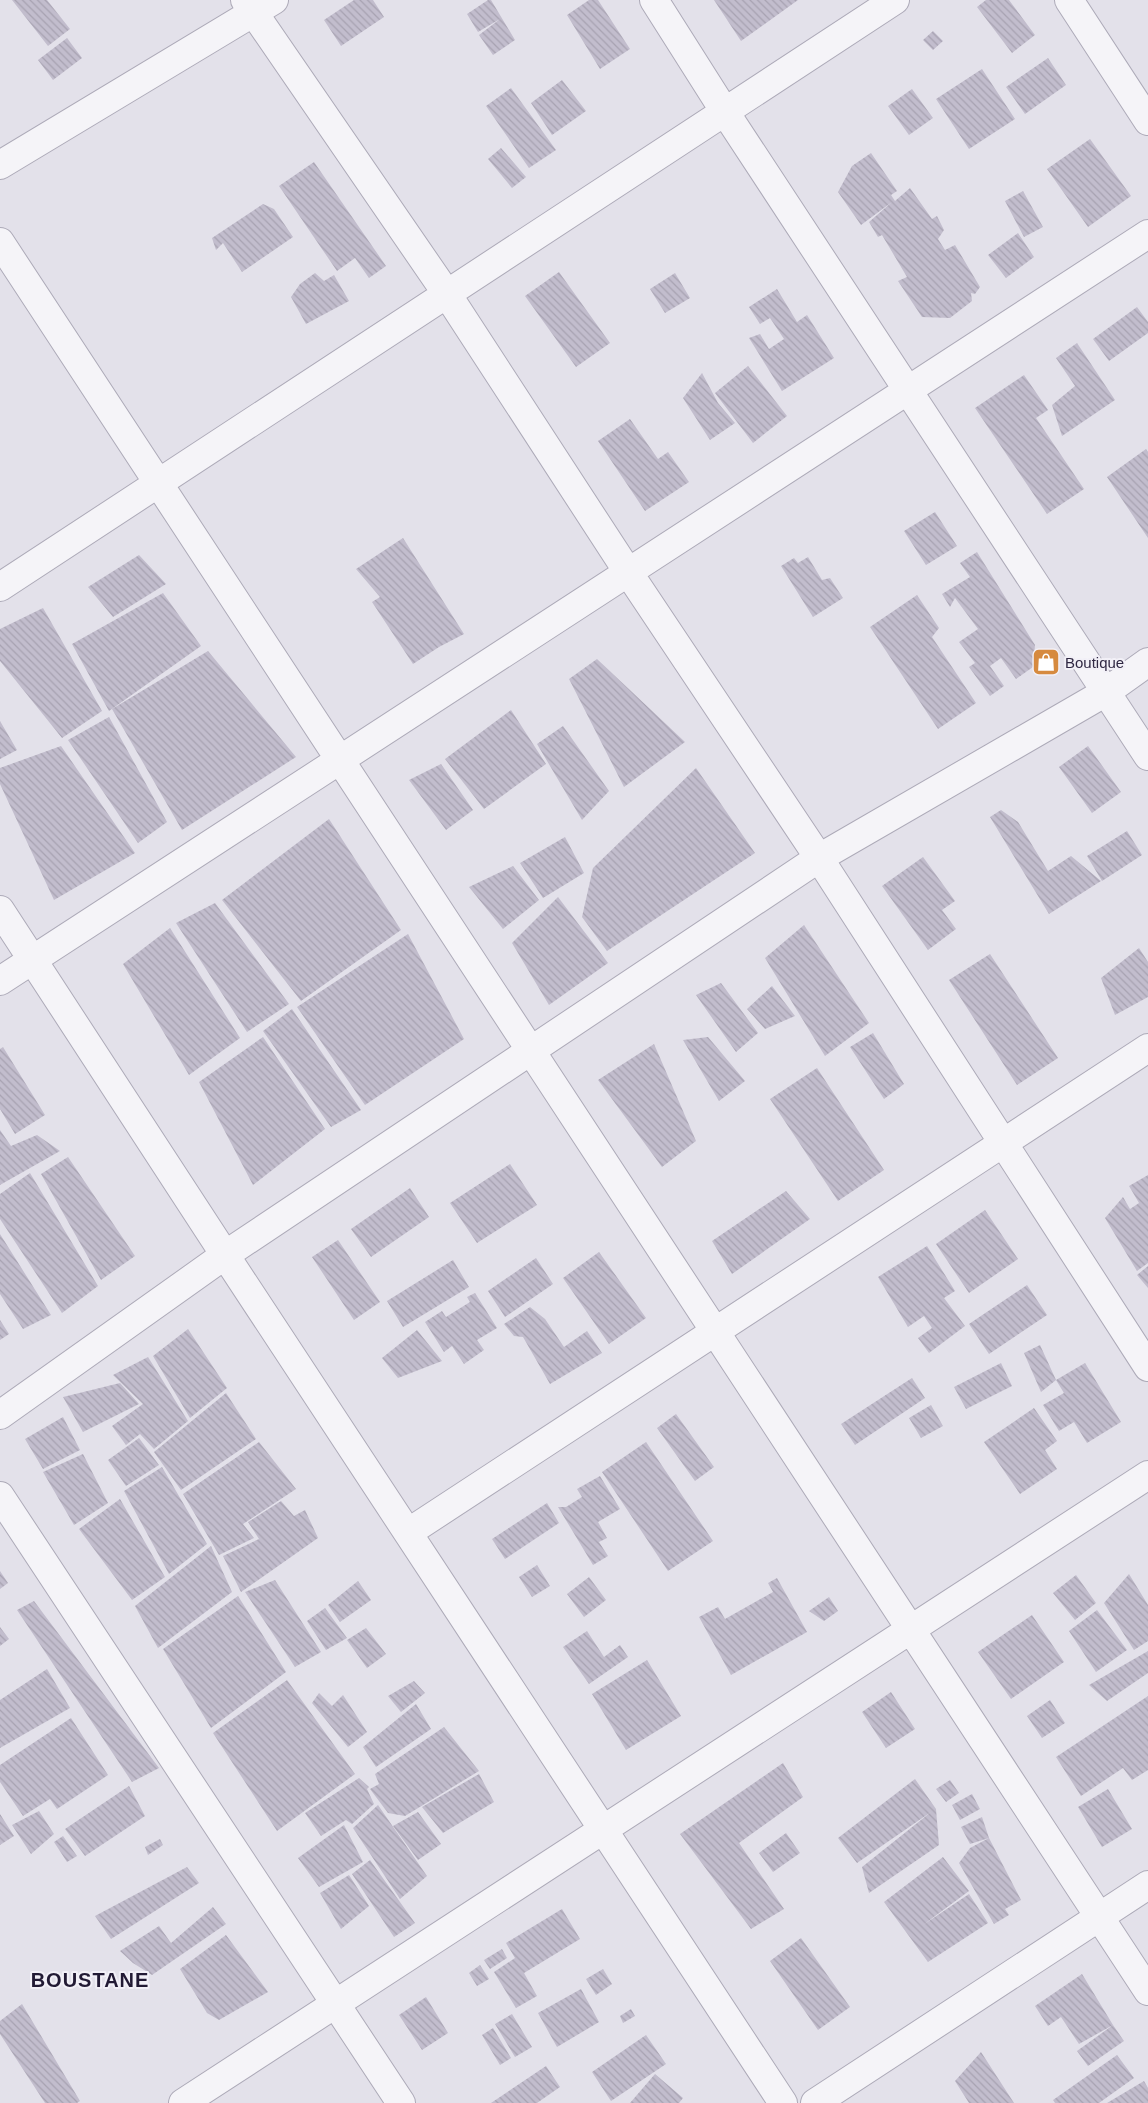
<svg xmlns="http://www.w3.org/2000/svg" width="1148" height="2103" viewBox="0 0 1148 2103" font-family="Arial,sans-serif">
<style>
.building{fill:url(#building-back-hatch)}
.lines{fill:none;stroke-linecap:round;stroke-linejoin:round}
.minor-casing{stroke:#adaab8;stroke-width:30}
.tertiary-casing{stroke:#adaab8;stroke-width:30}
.minor{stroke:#f5f4f8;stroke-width:28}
.tertiary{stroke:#f5f4f8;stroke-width:28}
.labels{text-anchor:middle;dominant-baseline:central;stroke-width:4;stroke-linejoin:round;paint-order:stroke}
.poi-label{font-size:15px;fill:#302843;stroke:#f2f0f7;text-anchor:start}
.district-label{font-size:20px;font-weight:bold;letter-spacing:1px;fill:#221a34;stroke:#f2f0f7}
</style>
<defs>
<pattern id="building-back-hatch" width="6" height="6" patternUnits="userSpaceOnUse" patternTransform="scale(1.25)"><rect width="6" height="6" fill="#c2bdcd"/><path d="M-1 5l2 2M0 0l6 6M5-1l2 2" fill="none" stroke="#a7a2b1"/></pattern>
</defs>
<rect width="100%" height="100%" fill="#e3e1ea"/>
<path class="building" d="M12 0H47L70 29 48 46Z
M354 0H373L384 17 341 46 324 20Z
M488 0H491L515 40 493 55 479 35 500 19 478 32 467 14Z
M589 0H598L630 49 600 69 567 15Z
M714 0H798L741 41Z
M986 0H1009L1035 35 1012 53 977 7Z
M933 31 943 41 933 50 923 40Z
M67 38 82 58 53 80 38 60Z
M1048 58 1066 85 1025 114 1006 87Z
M982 69 1015 119 969 149 936 99Z
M562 80 586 111 552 135 531 103Z
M511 88 556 150 529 168 486 106Z
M912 89 933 118 909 135 888 106Z
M1090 139 1131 196 1088 227 1047 169Z
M501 148 526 177 512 188 488 159Z
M871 153 897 191 891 195 895 201 910 188 932 219 937 216 944 230 938 239 945 250 955 245 980 287 975 294 971 293 972 301 950 318 922 317 898 281 907 277 882 235 878 237 869 222 892 202 861 225 838 192 852 166Z
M314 162 386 266 369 278 355 258 337 271 279 186Z
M1023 191 1043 227 1024 237 1005 201Z
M263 204 274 209 293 237 242 272 223 243 216 250 212 238Z
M1018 233 1034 257 1006 278 988 255Z
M559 272 610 343 576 367 525 296Z
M315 273 324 281 334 275 349 301 306 324 291 297 300 284Z
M675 273 690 298 665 313 650 289Z
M777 289 797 322 807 315 834 358 782 391 749 338 760 334 769 349 784 339 770 318 760 324 749 307Z
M1137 307 1148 322V333L1109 361 1093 339Z
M1077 343 1115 400 1062 436 1052 405 1075 386 1056 358Z
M748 366 787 416 753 443 715 393Z
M702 373 718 403 735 423 710 440 683 398Z
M1024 375 1048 410 1036 418 1084 489 1047 514 975 408Z
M630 419 658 459 668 452 689 482 645 511 598 441Z
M1146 449 1148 452V538L1107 477Z
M935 512 957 546 926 565 904 531Z
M403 538 464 634 439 647 413 664 372 602 380 597 356 569Z
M977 552 1035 645 1033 667 1016 679 1001 658 990 666 1004 686 990 696 969 667 975 663 959 642 978 629 955 598 950 607 942 594 970 577 960 563Z
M139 555 166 584 113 617 88 587Z
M808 557 822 580 830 578 843 598 813 617 781 566 794 558 798 563Z
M163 593 201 646 109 711 72 644Z
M917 595 939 628 932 637 976 703 938 729 870 627Z
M43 608 102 711 62 738 0 661V629Z
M208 651 296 757 182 830 112 709Z
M597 659 685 742 624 787 569 679Z
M511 710 546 764 484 809 445 759Z
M109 717 167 822 138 843 68 740Z
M0 721 17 750 0 759Z
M563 726 609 791 582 820 537 744Z
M61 746 135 853 54 900 0 784V768Z
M1088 746 1121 792 1092 813 1059 767Z
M441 764 473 810 446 830 409 780Z
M696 768 755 853 607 951 582 917 593 868Z
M1001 810 1018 822 1048 871 1071 856 1101 881 1049 914 990 817Z
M329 819 401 930 301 1001 222 900Z
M1127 831 1142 855 1102 881 1087 856Z
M565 837 584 873 543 898 520 863Z
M923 857 955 901 942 910 956 929 928 950 882 886Z
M513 866 539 900 503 929 469 887Z
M558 897 608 963 549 1005 512 943Z
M215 903 289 1004 247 1032 176 923Z
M804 925 869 1023 825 1056 765 958Z
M170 928 240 1038 189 1075 123 964Z
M408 934 464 1039 365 1105 297 1007Z
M1139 948 1148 962V997L1115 1015 1101 978Z
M990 954 1058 1058 1017 1085 949 980Z
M721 983 758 1033 736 1052 696 995Z
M772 986 795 1016 765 1029 747 1009Z
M292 1009 361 1110 331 1127 263 1031Z
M873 1033 904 1084 884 1099 850 1047Z
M263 1037 325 1129 253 1185 199 1082Z
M708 1037 745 1081 719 1101 683 1040Z
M654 1044 696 1141 662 1167 598 1080Z
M3 1047 45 1115 15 1134 0 1109V1049Z
M817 1068 884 1170 838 1201 770 1099Z
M0 1130 11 1146 37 1135 60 1151 0 1185Z
M68 1157 135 1256 101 1280 41 1174Z
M510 1164 537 1205 477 1243 450 1203Z
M30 1173 98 1286 62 1313 0 1219V1194Z
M1148 1175V1263L1137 1271 1105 1218 1123 1197 1130 1209 1139 1203 1129 1186Z
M410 1188 429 1217 371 1257 351 1229Z
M786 1191 810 1219 732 1274 712 1241Z
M985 1210 1018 1259 969 1293 936 1244Z
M0 1234 51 1315 23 1329 0 1294Z
M338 1240 380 1302 354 1320 312 1257Z
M927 1246 955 1291 944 1298 965 1326 929 1353 918 1338 932 1328 924 1316 908 1327 878 1277Z
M599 1252 646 1318 609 1344 563 1278Z
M536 1258 553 1284 505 1317 488 1291Z
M453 1260 469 1287 403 1327 387 1301Z
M1148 1266V1288L1137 1275Z
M1027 1285 1047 1315 989 1354 969 1324Z
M475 1293 497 1328 477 1340 484 1350 464 1364 452 1346 444 1352 425 1322 442 1311 446 1317 470 1302 467 1297Z
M530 1307 545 1319 564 1347 587 1331 602 1353 550 1384 523 1337 514 1336 504 1324Z
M0 1320 9 1334 0 1340Z
M188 1329 227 1388 190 1418 153 1356Z
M417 1330 442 1361 398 1378 382 1358Z
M1040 1345 1056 1380 1041 1392 1024 1353Z
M148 1357 188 1421 154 1449 140 1434 126 1445 112 1426 143 1404 113 1375Z
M1001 1363 1012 1386 966 1409 954 1387Z
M1085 1363 1121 1422 1087 1443 1074 1422 1059 1431 1043 1405 1064 1393 1056 1380Z
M912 1378 925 1398 855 1445 841 1424Z
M120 1383 139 1404 83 1432 63 1397Z
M226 1393 256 1439 181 1490 154 1452Z
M931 1405 943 1426 921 1438 909 1418Z
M1034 1408 1057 1441 1045 1450 1057 1469 1020 1494 984 1442Z
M676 1414 714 1467 695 1481 657 1428Z
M63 1417 80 1450 43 1469 25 1439Z
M139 1438 159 1465 126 1486 108 1460Z
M259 1442 296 1489 243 1524 254 1538 219 1555 183 1494Z
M646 1442 713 1541 668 1571 602 1472Z
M83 1454 108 1503 74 1525 43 1472Z
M162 1467 207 1544 169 1574 124 1491Z
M600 1476 620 1509 598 1522 607 1538 599 1542 608 1556 593 1565 558 1507H566L582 1497 577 1489Z
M120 1499 165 1577 132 1600 79 1529Z
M281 1501 294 1516 305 1510 318 1538 241 1592 223 1556 259 1539 248 1522Z
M547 1503 559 1523 505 1559 492 1539Z
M211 1546 232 1592 158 1648 135 1606Z
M537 1565 550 1586 532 1597 519 1577Z
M0 1571 8 1583 0 1589Z
M1129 1574 1148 1605V1641L1134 1650 1104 1603Z
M1076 1575 1096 1603 1075 1620 1053 1593Z
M589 1577 606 1600 584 1617 567 1594Z
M777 1578 807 1632 731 1675 699 1617 718 1607 725 1619 773 1592 768 1583Z
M275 1580 321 1652 295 1667 245 1592Z
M358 1581 371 1600 340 1622 328 1605Z
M238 1596 286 1672 211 1728 163 1649Z
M829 1597 838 1611 824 1621 809 1611Z
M34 1601 159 1768 132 1782 17 1610Z
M325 1608 347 1638 326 1650 307 1621Z
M1097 1610 1127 1650 1096 1672 1069 1631Z
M1032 1615 1064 1662 1011 1699 978 1652Z
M0 1627 9 1639 0 1646Z
M366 1628 386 1654 367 1668 347 1640Z
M587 1631 604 1657 620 1645 628 1657 589 1684 563 1647Z
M1148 1651V1673L1107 1701 1089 1685Z
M647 1660 681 1716 626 1750 592 1694Z
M47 1669 70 1708 0 1748V1700Z
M287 1680 355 1774 277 1831 213 1733Z
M414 1681 425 1693 401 1712 388 1696Z
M891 1692 915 1729 886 1748 862 1712Z
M319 1693 332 1706 343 1695 367 1732 348 1747 312 1703Z
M1148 1696V1770L1132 1780 1123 1768 1081 1796 1056 1757Z
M1050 1700 1065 1723 1042 1738 1027 1716Z
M416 1704 431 1729 376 1767 363 1747Z
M71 1718 108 1775 57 1809 50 1799 23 1816 0 1782V1765Z
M444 1727 479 1771 405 1816 388 1813 370 1789 379 1784 375 1774Z
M783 1763 803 1797 739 1843 784 1909 751 1929 680 1834Z
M479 1774 494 1802 443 1833 422 1807Z
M359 1778 369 1787 367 1789 374 1804 352 1824 346 1820 321 1836 305 1813Z
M915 1779 936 1809 939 1845 869 1893 862 1867 931 1812 857 1863 838 1838Z
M950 1780 959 1793 946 1802 936 1789Z
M129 1786 145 1816 85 1856 65 1829Z
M1108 1789 1132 1829 1102 1847 1078 1807Z
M972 1794 980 1809 960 1820 952 1805Z
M378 1805 427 1876 400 1899 353 1828Z
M39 1811 54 1834 31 1854 12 1825Z
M418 1812 441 1844 418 1860 393 1826Z
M0 1814 14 1836 0 1845Z
M982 1817 989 1838 1021 1900 1005 1909 1009 1915 994 1924 959 1863 970 1848 989 1838 970 1844 961 1827Z
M344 1825 363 1862 319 1887 298 1858Z
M786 1833 800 1853 773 1872 759 1853Z
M63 1836 77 1856 67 1862 54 1842Z
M160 1839 163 1845 148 1855 145 1847Z
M943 1857 969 1891 923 1925 969 1894 988 1923 928 1962 884 1902Z
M370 1860 415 1923 394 1937 352 1874Z
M187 1867 199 1883 111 1939 95 1916Z
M349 1875 369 1906 341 1929 320 1893Z
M213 1907 226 1924 152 1975 133 1963 120 1951 159 1926 171 1943Z
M562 1909 580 1939 524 1973 537 1996 516 2008 494 1972 515 1958 506 1943Z
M226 1935 268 1992 219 2020 207 2013 180 1969Z
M801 1938 850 2007 818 2030 770 1961Z
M502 1949 507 1958 490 1969 484 1960Z
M480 1965 489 1979 477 1986 469 1973Z
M603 1969 612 1984 596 1995 586 1979Z
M1082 1974 1113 2025 1079 2044 1061 2017 1048 2026 1035 2006Z
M581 1989 599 2022 557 2047 538 2013Z
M426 1997 448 2033 422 2050 399 2015Z
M22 2004 80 2101 77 2103H45L0 2034V2021Z
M631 2009 635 2016 623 2023 620 2016Z
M512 2014 532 2047 515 2057 495 2024Z
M1113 2025 1124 2041 1088 2066 1077 2051Z
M493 2028 511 2058 500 2065 482 2035Z
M646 2035 666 2064 611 2101 592 2072Z
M981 2052 1014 2103H969L955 2081Z
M1117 2055 1134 2078 1099 2103H1055L1053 2100Z
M546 2066 560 2087 537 2103H491Z
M655 2074 683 2098 679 2103H630Z
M1144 2081 1148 2088V2103H1107Z"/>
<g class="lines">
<g class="minor-casing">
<path id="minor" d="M245 0 447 294 628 572 819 858 1148 1367
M654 0 725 112 1148 756
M1069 0 1148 121
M0 165 274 0
M0 242 1148 1991
M0 587 895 0
M0 910 225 1255 783 2103
M0 981 1148 234
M0 1415 225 1255 819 858 1106 692 1148 662
M409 1532 1148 1048
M183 2103 1148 1475
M815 2103 1148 1885"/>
</g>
<g class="tertiary-casing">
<path id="tertiary" d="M0 1496 401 2103"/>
</g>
<use href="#minor" class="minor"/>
<use href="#tertiary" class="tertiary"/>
</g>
<defs>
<g id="shop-square" transform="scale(1.4375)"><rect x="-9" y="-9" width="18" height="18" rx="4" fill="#d68a3f" stroke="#f2f0f7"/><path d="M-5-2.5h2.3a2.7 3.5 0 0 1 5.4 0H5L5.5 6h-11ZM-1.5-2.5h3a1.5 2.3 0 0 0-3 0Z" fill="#fff"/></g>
</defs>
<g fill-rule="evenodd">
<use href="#shop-square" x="1046" y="662"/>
</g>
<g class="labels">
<g class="poi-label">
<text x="1065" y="662">Boutique</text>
</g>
<g class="district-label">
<text x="90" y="1980">BOUSTANE</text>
</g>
</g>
</svg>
